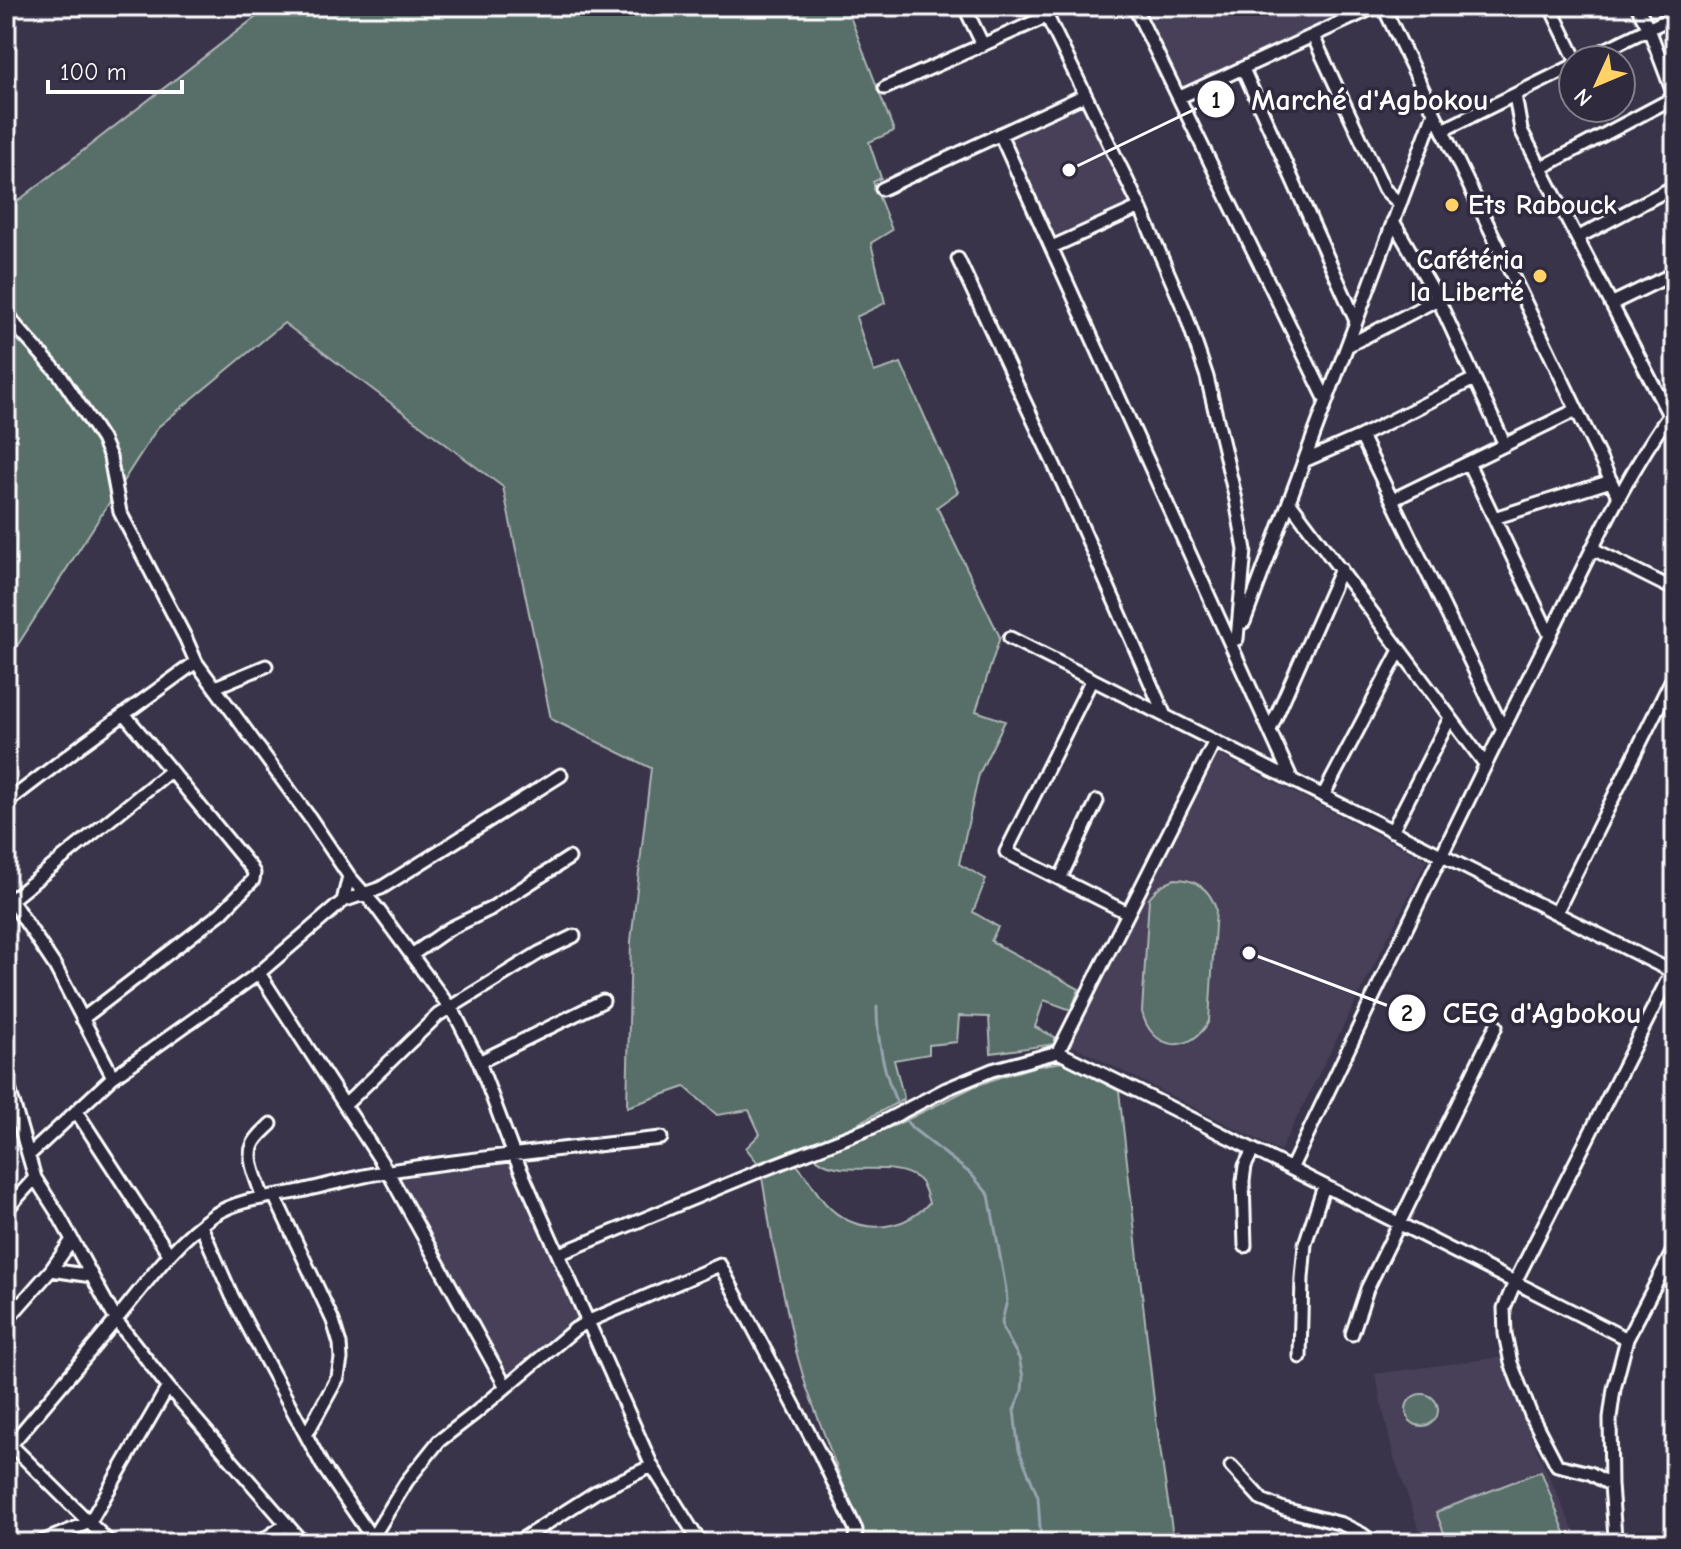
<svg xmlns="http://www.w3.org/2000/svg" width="1681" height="1549" viewBox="0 0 1681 1549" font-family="'Comic Neue',sans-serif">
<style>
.built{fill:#474159}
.green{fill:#596e68;stroke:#acb6b4;stroke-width:2}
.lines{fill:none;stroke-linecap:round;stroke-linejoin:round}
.stream{stroke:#96a4af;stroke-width:3}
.minor-casing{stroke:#fff;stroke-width:17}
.minor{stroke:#2f2a3d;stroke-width:11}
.poi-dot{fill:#ffd166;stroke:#2f2a3d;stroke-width:3}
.labels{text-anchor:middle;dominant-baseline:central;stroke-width:7;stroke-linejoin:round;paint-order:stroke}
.poi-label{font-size:28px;font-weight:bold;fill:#fff;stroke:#2f2a3d;text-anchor:start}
.leader{fill:none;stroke:#fff;stroke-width:3}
.callout-dot{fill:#fff;stroke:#2f2a3d;stroke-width:3}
.mark-label{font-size:24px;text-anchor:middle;font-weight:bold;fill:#111}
.callout-label{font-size:30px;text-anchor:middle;font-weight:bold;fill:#fff;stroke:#2f2a3d;stroke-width:7;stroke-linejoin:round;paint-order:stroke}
</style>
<rect width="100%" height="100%" fill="#3a344a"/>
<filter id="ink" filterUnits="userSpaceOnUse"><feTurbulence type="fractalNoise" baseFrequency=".0125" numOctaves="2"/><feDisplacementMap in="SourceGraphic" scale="16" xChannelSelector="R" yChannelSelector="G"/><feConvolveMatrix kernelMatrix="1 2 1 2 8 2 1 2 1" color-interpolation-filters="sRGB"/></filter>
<g filter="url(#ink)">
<path class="built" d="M1136 6H1377L1183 96Z
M1084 102 1131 204 1055 239 1007 137Z
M1218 754 1427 860 1280 1151 1071 1045Z
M513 1160 585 1318 508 1380 398 1179Z
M1501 1357 1532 1439 1579 1543H1424L1393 1454 1375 1374Z"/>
<path class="green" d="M270 6H846L894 131 869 142 881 178 873 182 892 230 871 243 885 303 856 317 874 372 901 363 958 492 937 507 1000 637 976 711 1005 721 979 774 959 864 986 879 973 912 998 927 991 941 1079 989 1071 1010 1044 1000 1035 1027 1055 1037V1044L991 1053 989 1017 959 1016 957 1042 929 1045V1054L894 1060 904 1099 850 1128 758 1163 746 1148 760 1134 749 1110 717 1115 685 1087 627 1107 631 941 651 768 551 719 503 487 284 323 158 427 6 663V213L14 204Z
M1175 879C1197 879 1210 889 1216 909L1209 1021C1190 1056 1151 1050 1142 1012L1149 898C1157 888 1163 883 1175 879Z
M1063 1062 1119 1091 1157 1427 1174 1543H859L863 1537 806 1386 796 1351 773 1245 762 1177 795 1163C807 1175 814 1190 825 1203 854 1235 900 1234 929 1203 926 1194 925 1185 918 1179 890 1157 837 1182 813 1155L896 1125 973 1087 997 1078 1037 1066Z
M1406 1410a16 16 0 1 1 32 0a16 16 0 1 1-32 0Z
M1541 1471 1569 1543H1448L1436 1512Z"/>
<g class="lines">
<path class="stream" d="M877 1007C877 1041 885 1077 899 1108
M902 1115 912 1128 971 1174 989 1195 1006 1289 1007 1301 1002 1321 1003 1329 1019 1358 1023 1377 1022 1391 1014 1410 1017 1436 1019 1450 1038 1497 1041 1543"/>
<g class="minor-casing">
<path id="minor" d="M964 6 983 45
M1042 6 1140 207 1185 312 1207 377 1236 500 1245 550 1237 639
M1134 6 1326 400
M1383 6 1619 498
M1550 6 1576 60
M1637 6 1649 29 1675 98
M1313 36 1384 189 1400 204
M1584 60 1675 16
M1243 69 1356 321
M885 88 1048 16
M1515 95 1521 130 1669 415
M1180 97 1377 6
M1443 130 1573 66
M1000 134 1292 780
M1541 168 1675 97
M882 189 1085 95
M1393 221 1438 299 1505 445
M1577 238 1675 186
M1052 247 1140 207
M958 259 1064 486 1165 716
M1611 304 1675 273
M6 310 16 326 60 375 102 439 110 457 120 512 186 639 196 662 310 818 349 876 377 908 456 1016 479 1062 514 1155 652 1466 694 1533 702 1543
M1347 346 1438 299
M1361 436 1503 729
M1304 461 1361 436 1474 379
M1468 463 1550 636
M1392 500 1576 410
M1289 501 1485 764
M1494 518 1611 481
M1593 549 1675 590
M1244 622 1434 113
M1010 638 1675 973
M1092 679 1006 852 1128 913
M215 687 266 666
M1270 730 1341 569
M1323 796 1400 650
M6 803 83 744 196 662
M1392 831 1450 718
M1060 879 1097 801
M343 901 381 888 561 775
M1556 913 1675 673
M413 954 449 929 490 909 569 858
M259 973 388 1172 506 1387
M82 1019 221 913 253 880 254 873 251 868 125 715
M1058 1052 1215 741
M479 1062 603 1001
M113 1077 55 966 11 900 170 771
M6 1078 35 1178 58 1214 116 1320 168 1387 303 1543
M345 1105 438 1015 539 953 574 936
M76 1111 169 1254
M29 1155 113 1077 259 973 343 901 349 876
M1291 1169C1373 998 1454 826 1539 657 1582 573 1619 483 1675 407
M275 1197 333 1321 340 1344 341 1359 338 1377 306 1435
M263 1198C259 1184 246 1160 253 1145 256 1137 265 1130 271 1124
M6 1210 35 1178
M201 1226 232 1296 256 1342 322 1465 372 1538
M1245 1246 1243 1181 1245 1166 1253 1150
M559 1254 757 1172 873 1127 946 1089 992 1070 1058 1052 1155 1100 1627 1339
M51 1270 92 1276
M6 1321 51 1270 72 1240
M1352 1334 1367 1289 1496 1026
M1300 1357 1302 1278 1305 1244 1324 1186
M11 1445 110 1543
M6 1451C42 1407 79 1365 115 1321 146 1284 173 1243 214 1215 240 1198 272 1197 301 1191 331 1184 360 1176 390 1171 480 1157 571 1148 661 1138
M1231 1466 1262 1500 1284 1509 1342 1524 1362 1534 1374 1543
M1611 1485 1590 1473 1557 1465 1531 1415 1511 1363 1505 1334 1504 1308 1515 1282 1674 967
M39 1543 90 1522 168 1387
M258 1543 287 1524
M369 1543 407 1481 439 1441 474 1414 575 1329 589 1321 720 1265 820 1454 856 1530 855 1538 853 1543
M516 1543 596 1492 652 1466
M1620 1543 1615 1537 1611 1485 1610 1418 1614 1389 1627 1339 1675 1247"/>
</g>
<use href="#minor" class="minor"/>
</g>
</g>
<g class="poi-dot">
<circle cx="1452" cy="205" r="8"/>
<circle cx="1540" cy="276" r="8"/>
</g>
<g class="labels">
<g class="poi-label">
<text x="1468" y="205">Ets Rabouck</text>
<text x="1524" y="260" text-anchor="end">Cafétéria<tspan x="1524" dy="32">la Liberté</tspan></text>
</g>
</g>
<path class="leader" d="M1069 170L1216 99M1249 953L1407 1013"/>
<g class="callout-dot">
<circle cx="1069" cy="170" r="8"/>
<circle cx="1249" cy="953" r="8"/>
<circle cx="1216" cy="99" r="20"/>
<circle cx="1407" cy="1013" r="20"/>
</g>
<g class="mark-label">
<text x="1216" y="108">1</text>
<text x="1407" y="1021">2</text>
</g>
<g class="callout-label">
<text x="1370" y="110">Marché d'Agbokou</text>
<text x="1542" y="1023">CEG d'Agbokou</text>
</g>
<rect width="1681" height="1549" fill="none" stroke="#2f2a3d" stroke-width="32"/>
<rect x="16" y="16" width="1649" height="1517" fill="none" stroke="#fff" stroke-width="3" filter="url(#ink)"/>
<g transform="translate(1597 84) rotate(226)"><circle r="38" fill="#2f2a3d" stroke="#827f8b" stroke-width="2"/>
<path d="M0-6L14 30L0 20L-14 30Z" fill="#ffd166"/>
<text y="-12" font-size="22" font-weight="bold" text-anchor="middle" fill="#ffffff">N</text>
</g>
<path d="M48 80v12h134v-12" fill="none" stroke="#ffffff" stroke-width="4"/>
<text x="60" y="80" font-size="24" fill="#ffffff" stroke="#2f2a3d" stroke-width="6" paint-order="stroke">100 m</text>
</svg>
